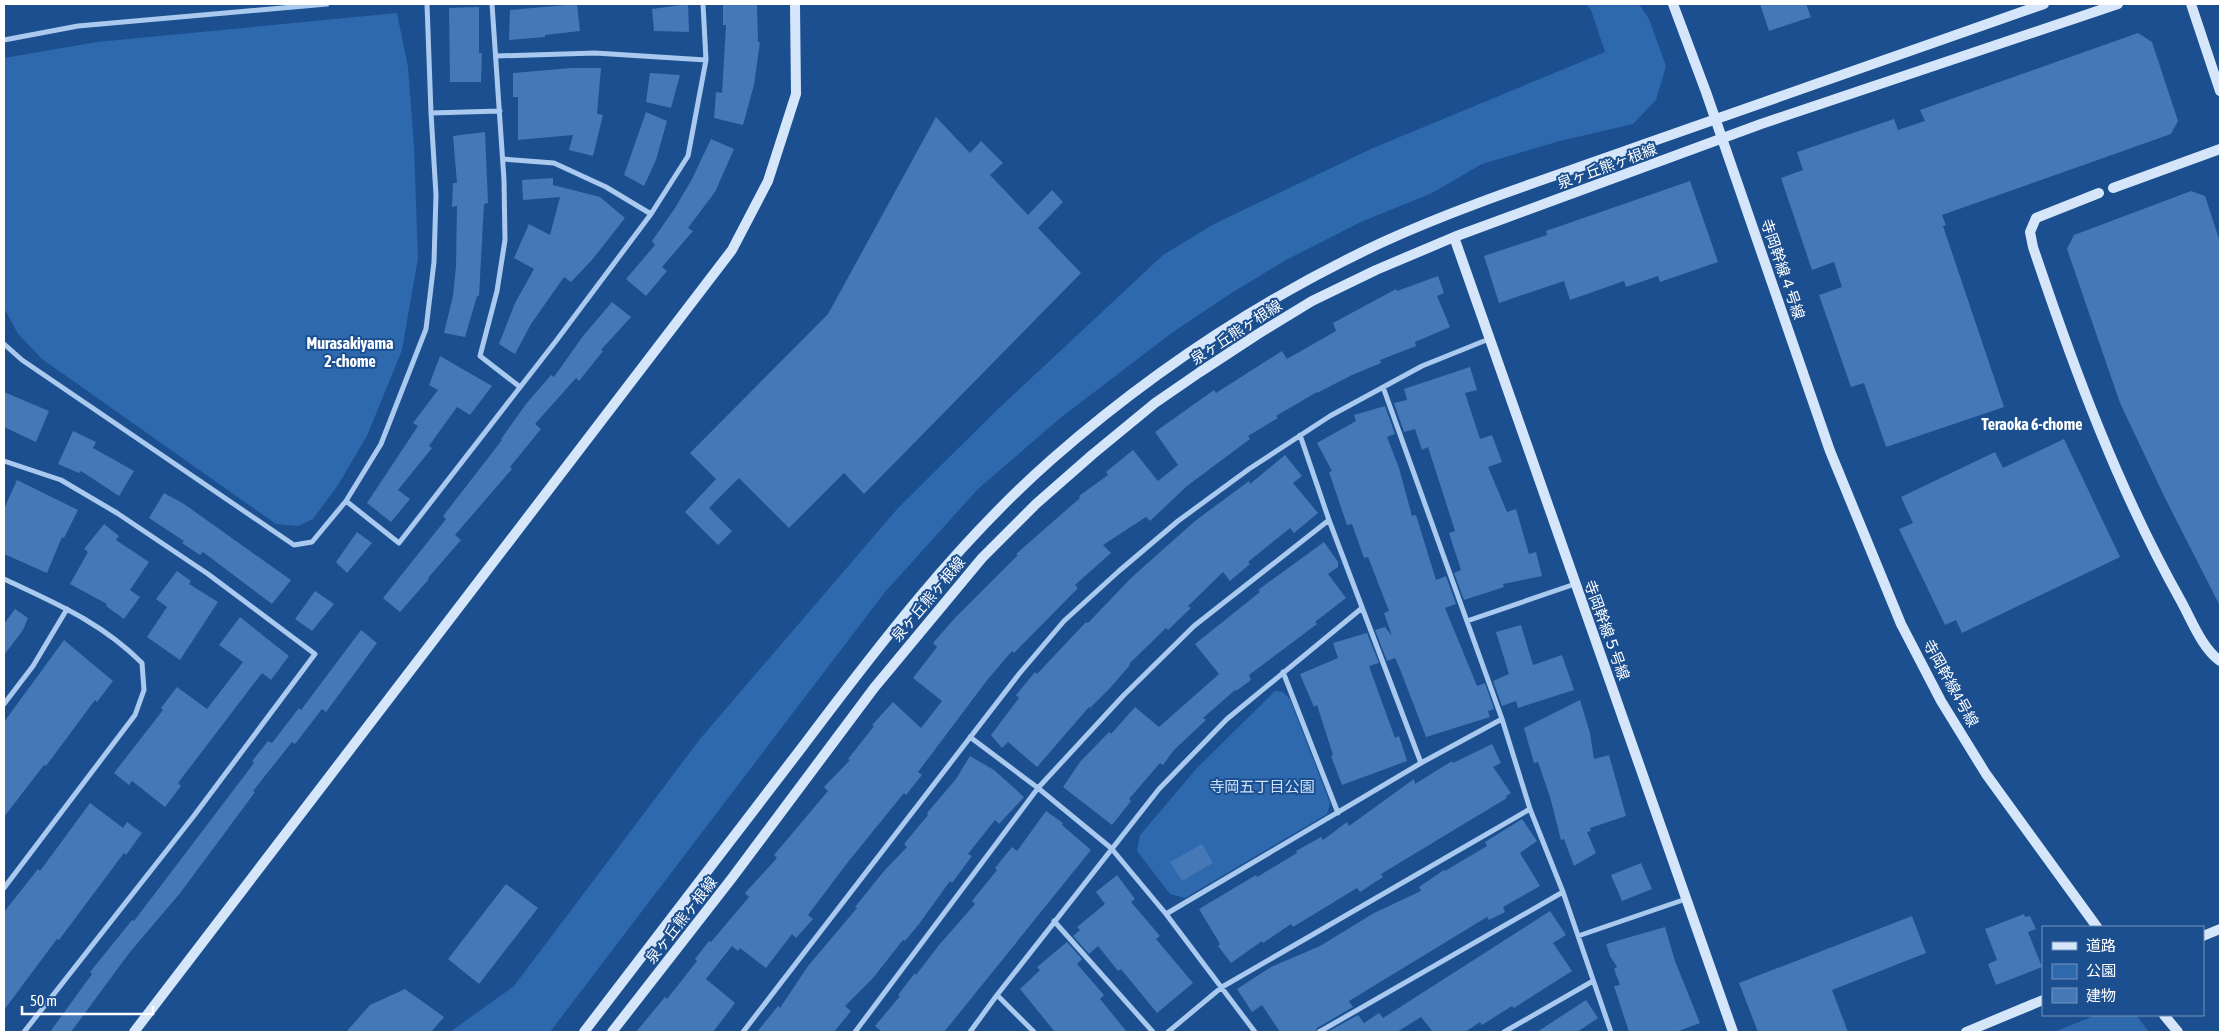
<svg xmlns="http://www.w3.org/2000/svg" width="2224" height="1036" viewBox="0 0 2224 1036" font-family="'Asap Condensed','Noto Sans JP',sans-serif">
<style>
.green{fill:#2e69ad}
.building{fill:#4478b7}
.lines{fill:none;stroke-linecap:round;stroke-linejoin:round}
.street{stroke:#a9c9ee;stroke-width:5}
.secondary{stroke:#d6e6fa;stroke-width:10}
.labels{text-anchor:middle;dominant-baseline:central;stroke-width:4;stroke-linejoin:round;paint-order:stroke}
.street-label{font-size:15px;fill:#fff;stroke:#1b4f8f}
.park-label{font-size:15px;fill:#cfe3fa;stroke:#1b4f8f}
.neighbourhood-label{font-size:16px;font-weight:bold;fill:#fff;stroke:#1b4f8f}
</style>
<rect width="100%" height="100%" fill="#1b4f8f"/>
<path class="green" d="M1586 4H1639L1649 19 1666 66 1656 100 1633 124 1560 141 1482 164 1432 193 1361 222 1286 260 1233 292 1173 332 1059 419 978 489 885 592 550 1032H450L514 986 700 739 898 508 998 409 1163 255 1214 224 1373 148 1605 52 1591 10Z
M397 13 408 67 414 146 418 258 402 350 367 436 338 485 313 519 298 526 276 524 42 359 18 334 4 308V58L97 42Z
M1275 691 1283 692 1290 699 1330 803 1327 814 1185 898 1170 894 1137 851 1140 835 1197 768Z
M2096 1015H2136L2149 1032H2054Z"/>
<path class="building" d="M577 4 580 31 545 35V37L509 40 510 10Z
M688 4 689 32 654 31 652 9Z
M723 4H757L758 42H760L754 85 743 125 714 118 716 92 722 93 726 25H723Z
M1760 4H1806L1811 17 1769 31Z
M479 7V53H482L481 82H450L449 8Z
M2138 33 2152 42 2178 121 2171 134 1942 215 1946 225 1943 226 2004 407 1886 447 1864 383 1851 387 1819 295 1842 287 1834 262 1812 270 1781 178 1803 170 1797 152 1894 119 1898 130 1925 121 1920 110Z
M571 68H601L597 114 603 115 593 156 569 150 573 135 518 140V97H513V73Z
M650 73 680 75 671 108 646 102Z
M646 112 667 121 656 160 644 186 624 175Z
M936 117 970 153 981 141 1003 163 990 175 1028 215 1052 190 1063 202 1038 228 1081 273 864 494 844 473 789 528 739 478 709 508 732 531 718 545 685 512 716 479 690 453 828 314Z
M485 132 488 203 484 204 479 296H477L465 337 444 333 453 296 456 266 457 206 452 207 453 183H457L453 136Z
M711 139 734 149 715 192 688 228 693 231 662 267 667 271 646 296 626 279 655 245 652 241 675 208 692 179Z
M553 178V185L600 197 625 218 592 260 571 282 564 277 531 324 515 354 499 344 515 303 534 269 514 258 529 224 550 235 560 197 523 200 522 180Z
M1690 181 1718 262 1660 282 1658 276 1626 287 1624 281 1570 300 1564 281 1499 303 1484 256 1547 235 1546 231Z
M2191 191 2205 196 2220 242V606L2165 498 2120 403 2067 249 2074 235Z
M1438 276 1444 293 1437 296 1450 327 1415 342 1416 346 1380 360 1381 363 1352 375 1317 393V392L1276 416 1278 418 1248 436 1250 439 1187 486 1150 521 1146 517 1103 545 1111 553 1075 585 1078 588 1014 653 1012 651 988 679 918 772 922 775 906 795 904 793 848 862 808 915 813 919 796 938 792 934 766 968 740 948 738 951 732 946 706 979 735 1003 713 1032H636L665 997 667 999 697 961 695 959 709 941 711 942 749 897 745 893 777 858 774 855 828 791 824 787 850 760 848 759 874 726 872 725 893 702 921 728 942 701 913 678 937 647 933 643 954 619 1018 555 1016 554 1080 498 1079 496 1108 475 1106 472 1133 450 1158 481 1178 465 1155 432 1214 390 1216 393 1282 351 1287 359 1336 331 1333 323 1396 289 1397 291Z
M612 302 631 317 601 350 603 351 579 381 576 378 535 424 541 429 510 467 512 469 455 535 461 540 428 578 429 579 400 612 383 598 446 519 443 516 502 440 501 439 526 404 551 375 554 377 583 336Z
M440 356 492 386 470 415 457 407 429 446 432 448 398 490 410 499 391 522 367 503 418 426 413 423 438 390 429 385Z
M1470 367 1477 390 1465 393 1480 439 1492 435 1502 462 1488 467 1507 512 1516 509 1529 554 1536 552 1542 576 1503 584 1504 587 1464 600 1454 573 1461 570 1449 533 1455 531 1428 447 1422 450 1415 429 1404 432 1394 403 1407 400 1404 389Z
M4 392 49 411 36 442 4 427Z
M1385 406 1395 434 1387 437 1399 468 1412 516 1416 515 1436 580 1446 576 1456 604 1445 608 1477 686 1485 683 1494 709 1488 711 1490 717 1426 737 1400 669 1395 658 1387 661 1375 630 1385 627 1392 636 1384 613 1389 611 1368 557 1364 558 1352 524 1347 525 1329 472 1332 471 1317 443 1356 421 1354 415Z
M73 431 96 442 93 448 134 471 119 496 81 471 79 473 58 464Z
M2064 439 2120 557 1962 633 1956 620 1945 625 1899 529 1913 523 1901 497 1995 452 2003 468Z
M1285 455 1302 476 1293 483 1318 513 1294 533 1290 528 1248 562 1250 564 1230 581 1223 572 1188 606 1191 608 1168 630 1166 628 1129 664 1130 665 1111 687 1090 708 1089 707 1037 767 1008 742 1002 748 991 735 1019 698 1016 695 1035 672 1037 674 1086 622 1088 623 1131 578 1195 521 1249 481 1250 484Z
M17 480 78 510 64 538 62 537 47 573 4 554V509Z
M164 493 184 504 291 580 272 604 203 552 200 555 182 543 184 541 149 518Z
M104 524 119 536 116 540 149 562 130 590 140 597 124 619 106 606 107 604 70 584 88 552 84 549Z
M357 532 372 543 347 573 336 562Z
M1324 542 1338 562V567L1328 574 1346 598 1315 622 1317 624 1249 675 1251 680 1236 691 1235 690 1203 718 1206 720 1174 750 1163 765 1160 763 1129 799 1131 801 1112 825 1063 787 1080 762 1109 732 1111 734 1135 707 1159 727 1219 674 1195 644 1260 592 1258 590Z
M177 571 191 581 189 584 218 602 180 660 147 637 167 607 156 599Z
M315 591 334 604 312 631 295 619Z
M15 609 28 618 23 630 4 655V624Z
M240 617 289 656 271 680 262 673 178 783 181 786 165 807 132 781 129 785 114 773 163 710 161 708 177 687 207 709 243 662 219 645Z
M1521 625 1533 665 1562 655 1574 690 1518 708 1516 701 1502 706 1493 681 1509 674 1496 632Z
M361 630 377 643 326 712 322 709 295 744 292 742 253 791 255 792 181 892 130 952 71 1032H50L92 974 90 972 132 920 134 921 254 763 252 761 268 741 272 743 299 708 301 710Z
M1367 633 1379 663 1369 666 1395 738 1399 736 1407 761 1342 785 1331 756 1333 755 1317 705 1314 707 1300 674 1338 658 1333 643Z
M64 640 113 681 97 702 95 700 46 766 44 765 4 817V722Z
M1580 700 1590 733 1594 759 1609 755 1626 816 1590 828 1591 831 1587 832 1596 853 1574 866 1564 839 1561 840 1550 797 1538 762 1534 763 1524 728Z
M1492 744 1501 763 1493 767 1511 793 1506 796 1507 798 1381 874 1383 877 1360 892 1357 888 1293 927 1291 924 1263 943 1262 941 1231 963 1218 946 1220 944 1199 909 1256 875 1257 877 1297 853 1296 851 1321 837 1323 840 1347 822 1349 826 1414 779 1415 784 1452 761 1453 763Z
M970 756 994 770 1024 797 999 824 995 820 968 854 972 856 952 883 950 881 919 924 905 941 903 940 873 978 845 1006 851 1011 834 1032H757L778 1006 780 1008 808 966 857 908 855 907 884 871 907 847 904 844 928 815 927 813 956 779Z
M90 803 123 828 127 822 142 833 126 855 124 853 59 940 57 939 4 1010V912L38 869 40 871Z
M1046 811 1063 823 1062 825 1091 850 944 1032H882L875 1026 900 996 898 995 915 973 916 975 939 945 975 904 972 901 997 870 995 868 1012 847 1017 851Z
M1522 819 1537 841 1520 853 1540 886 1503 907 1505 912 1489 920 1487 917 1349 1001 1353 1007 1317 1028 1315 1032H1280L1262 1005 1252 1012 1237 989 1271 967 1320 946 1374 913 1421 891 1419 887 1444 870 1445 871 1487 846 1485 842Z
M1202 844 1213 863 1182 881 1170 862Z
M1641 863 1652 889 1622 901 1611 875Z
M1117 875 1135 899 1131 902 1160 936 1156 939 1193 983 1157 1013 1121 969 1118 971 1098 946 1089 954 1073 936 1080 930 1077 927 1105 904 1096 892Z
M506 884 538 908 479 984 448 959Z
M1550 911 1566 935 1553 943 1572 971 1514 1008 1512 1006 1482 1025 1480 1022 1465 1032H1433L1421 1017 1397 1032H1327L1358 1015 1364 1023 1379 1013 1383 1018Z
M2024 914 2025 917 2030 916 2036 929 2028 932 2042 967 1996 985 1988 964 1997 960 1985 929Z
M1912 916 1926 953 1832 990 1848 1032H1758L1739 983Z
M1665 927 1675 961 1700 1023 1676 1032H1629L1614 986 1620 985 1614 969 1617 967 1610 956 1606 944Z
M1067 942 1082 959 1077 964 1104 995 1100 999 1127 1032H1055L1020 989 1040 970 1037 967Z
M405 989 444 1017 431 1032H346L370 1005Z
M1586 1000 1598 1018 1577 1032H1537Z"/>
<g class="lines">
<path class="street" d="M492 4 504 180 505 240 497 291 480 356 520 387
M4 40 78 26 327 4
M496 56 595 53 706 60
M431 113 500 111
M503 159 554 163 606 187 651 214
M4 344 22 360 294 545 312 542 346 501 381 444 426 329 434 262 436 195 431 113 427 4
M1383 387 1502 719 1530 809 1563 892 1611 1032
M1300 435 1329 520 1421 763
M4 461 61 480 117 513 208 574 315 654 193 817 24 1032
M346 501 399 543 556 341 651 214 688 156 706 60 703 4
M4 579C55 603 101 622 142 663L144 690 135 715 4 888
M1467 621 1575 584
M1283 672 1338 813
M4 704 33 666 67 609
M970 737 1038 788 1111 848 1166 914 1255 1032
M1166 914 1421 763 1502 719
M1054 921 1153 1032
M1578 936 1686 899
M997 995 1034 1032
M743 1032 1019 674 1064 621 1119 571 1178 521 1249 469 1330 416 1422 366 1489 339
M855 1032 1038 788 1123 696 1194 626 1329 520
M970 1032 997 995 1159 789 1227 719 1362 608
M1168 1032 1222 987 1530 809
M1319 1032 1563 892
M1504 1032 1593 981"/>
<path class="secondary" d="M1673 4 1706 92 1830 451 1901 624 1941 701 1986 774 2097 927
M2191 4 2220 91
M2113 188 2220 149
M2099 193 2036 218 2030 232 2033 247C2074 369 2118 489 2181 601 2192 621 2202 648 2220 661
M1454 237 1733 1032
M2203 936 2220 929
M2164 1015 2178 1032
M134 1032 732 250 768 181 796 94 795 4
M584 1032C657 937 730 841 803 746 879 645 956 544 1051 460 1150 373 1263 298 1383 242 1466 204 1556 176 1642 145 1776 97 1910 50 2044 4
M612 1032 732 878 874 688 982 558 1036 504 1093 454 1155 403 1200 372 1258 334 1312 301 1376 270 1454 237 1761 124 2118 4
M1966 1032 2043 1000"/>
</g>
<g class="labels">
<g class="street-label">
<text transform="translate(1607 166) rotate(-20)">泉ヶ丘熊ヶ根線</text>
<text transform="translate(1783 269) rotate(71)">寺岡幹線４号線</text>
<text transform="translate(1236 332) rotate(-33)">泉ヶ丘熊ヶ根線</text>
<text transform="translate(928 599) rotate(-50)">泉ヶ丘熊ヶ根線</text>
<text transform="translate(1607 630) rotate(70)">寺岡幹線５号線</text>
<text transform="translate(1951 683) rotate(61)">寺岡幹線4号線</text>
<text transform="translate(681 920) rotate(-52)">泉ヶ丘熊ヶ根線</text>
</g>
<g class="park-label">
<text x="1262" y="786">寺岡五丁目公園</text>
</g>
<g class="neighbourhood-label">
<text x="350" y="343">Murasakiyama<tspan x="350" dy="18">2-chome</tspan></text>
<text x="2032" y="424">Teraoka 6-chome</text>
</g>
</g>
<rect width="2224" height="1036" fill="none" stroke="#ffffff" stroke-width="10"/>
<rect x="2042" y="926" width="162" height="90" fill="#1b4f8f" stroke="#7695bc"/>
<rect x="2052" y="942" width="25" height="8" fill="#d6e6fa" stroke="#7695bc"/>
<text x="2086" y="951" font-size="15" fill="#ffffff">道路</text>
<rect x="2052" y="964" width="25" height="15" fill="#2e69ad" stroke="#7695bc"/>
<text x="2086" y="976" font-size="15" fill="#ffffff">公園</text>
<rect x="2052" y="988" width="25" height="15" fill="#4478b7" stroke="#7695bc"/>
<text x="2086" y="1001" font-size="15" fill="#ffffff">建物</text>
<path d="M22 1006v8h131v-8" fill="none" stroke="#ffffff" stroke-width="2.5"/>
<text x="30" y="1006" font-size="15" fill="#ffffff" stroke="#1b4f8f" stroke-width="4" paint-order="stroke">50 m</text>
</svg>
